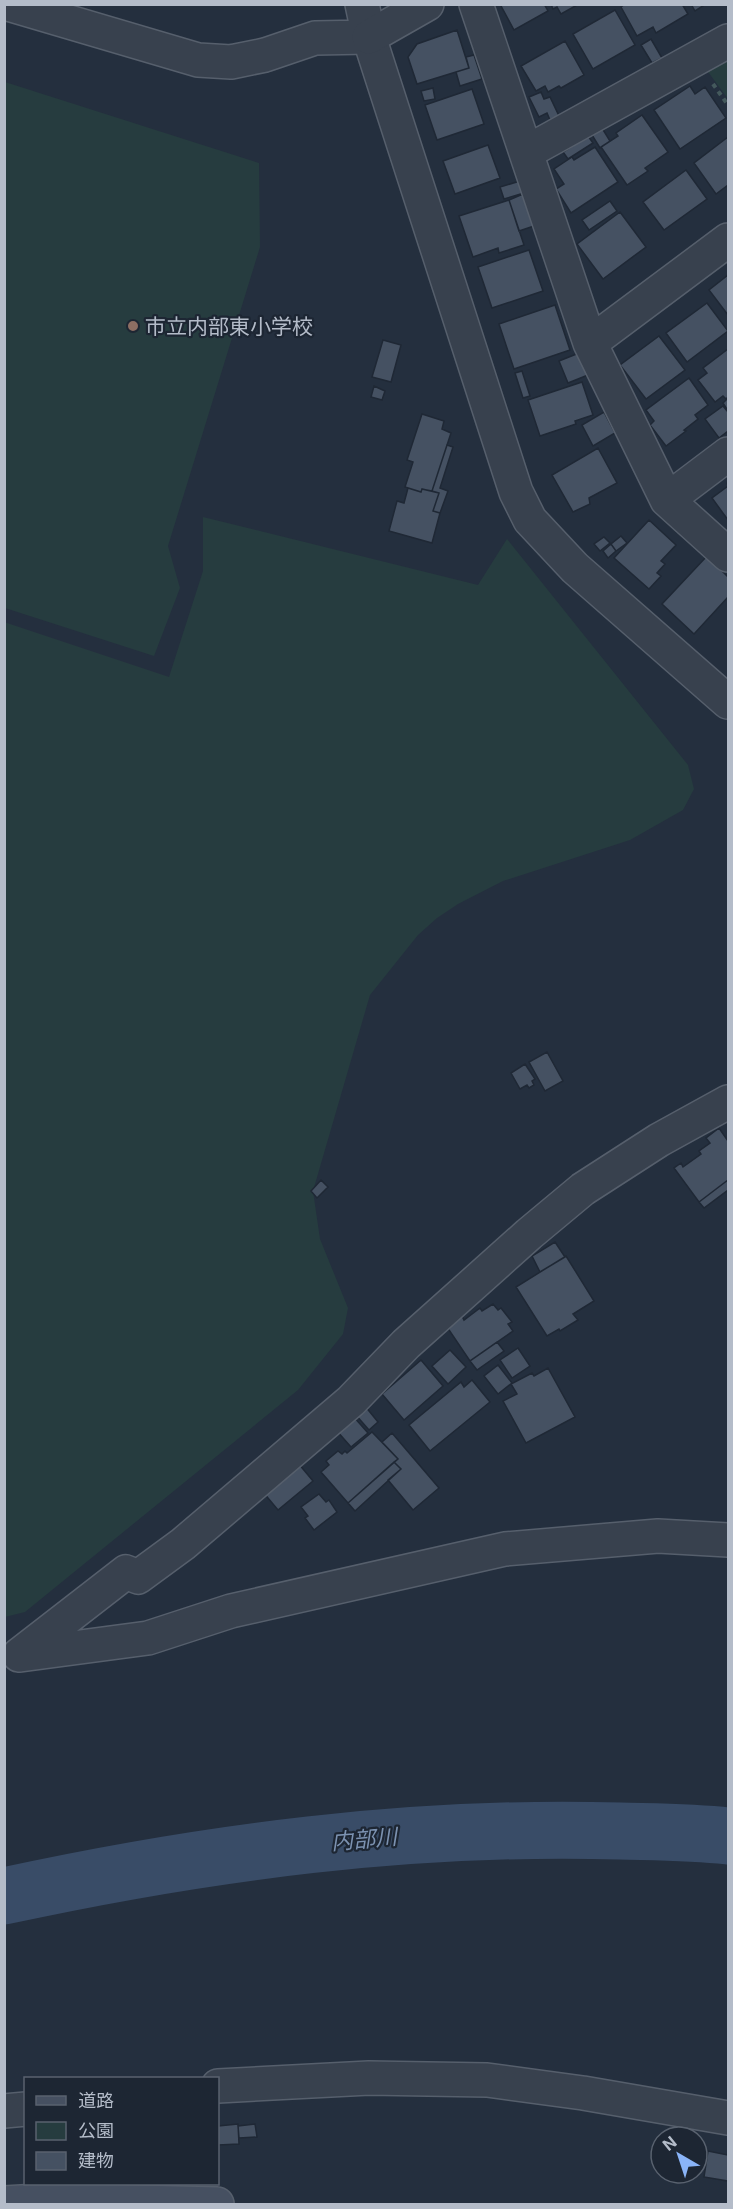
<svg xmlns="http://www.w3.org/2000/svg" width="733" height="2209" viewBox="0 0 733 2209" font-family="Inter,'Noto Sans JP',sans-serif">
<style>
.green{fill:#263c3f}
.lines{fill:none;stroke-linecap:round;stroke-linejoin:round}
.river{stroke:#394c67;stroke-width:57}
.building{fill:#455162;stroke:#1f2835;stroke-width:1.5}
.minor-casing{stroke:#565f6c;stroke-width:36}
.tertiary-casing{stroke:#565f6c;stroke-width:36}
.secondary-casing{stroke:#565f6c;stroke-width:36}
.path{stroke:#44595c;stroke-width:4;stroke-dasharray:4.5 4.5;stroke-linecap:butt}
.minor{stroke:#38414e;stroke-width:33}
.tertiary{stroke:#38414e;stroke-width:33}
.secondary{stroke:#465061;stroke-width:33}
.education-dot{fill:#8d6e63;stroke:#1d2633;stroke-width:2}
.labels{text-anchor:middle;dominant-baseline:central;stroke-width:4.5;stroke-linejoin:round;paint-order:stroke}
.poi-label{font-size:21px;fill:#b4bcc9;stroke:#1d2633;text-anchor:start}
.water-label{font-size:22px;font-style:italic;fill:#7c92b1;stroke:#1d2633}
</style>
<rect width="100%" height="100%" fill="#242f3e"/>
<path class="green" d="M728 58V99L706 69Z
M5 82 259 163 260 247 168 546 180 588 154 656 5 608Z
M203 517 478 585 507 539 688 765 694 789 683 810 630 840 503 881 458 904 437 918 418 935 370 995 313 1191 320 1239 348 1308 343 1334 298 1390 25 1612 5 1617 4 622 169 677 203 571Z"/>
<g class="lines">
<path class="river" d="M4 1896C207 1852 412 1825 620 1831 656 1832 692 1832 728 1836"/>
</g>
<path class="building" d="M500 4H544L548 11 514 30Z
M551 4H579L561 14 557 7 553 9Z
M625 4H682L688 14 656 33 653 27 637 36 621 7Z
M691 4H706L695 11Z
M615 10 635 45 593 69 573 34Z
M457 30 469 68 417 84 408 57 417 44Z
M651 39 662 58 652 63 641 45Z
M565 41 584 75 561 88 559 86 548 92 545 86 536 91 521 66Z
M474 55 482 79 460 86 456 72 469 68 466 57Z
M690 86 695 94 705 87 726 118 680 149 654 110Z
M433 88 435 99 424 101 421 91Z
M472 89 484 124 437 140 425 105Z
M541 92 544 99 550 97 559 116 550 120 547 113 539 117 529 97Z
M642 115 668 152 645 168 648 171 627 185 601 147 618 136 616 133Z
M602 128 610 141 600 148 592 135Z
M588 136 593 143 568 159 563 152Z
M728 137V185L716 194 694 163Z
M488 145 500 178 455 194 443 161Z
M595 147 618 182 571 213 556 189 564 184 554 169 572 157 574 160Z
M686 170 707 199 664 230 643 202Z
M520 181 524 193 504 199 500 187Z
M523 194 534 226 519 231 509 200Z
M509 200 524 245 499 253 498 248 473 257 459 216Z
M610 201 617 211 589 230 582 220Z
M620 212 646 247 603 279 577 244Z
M529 250 543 291 492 308 478 267Z
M728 275V315L709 290Z
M707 303 728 331 687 362 666 333Z
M555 305 570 350 514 369 499 324Z
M659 336 685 370 646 399 620 365Z
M383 340 401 345 391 382 372 377Z
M728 349V397L726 399 723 396 715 402 698 380 707 373 703 368Z
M579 353 588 375 568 383 559 361Z
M522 371 530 396 523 398 515 373Z
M689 378 708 405 695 415 698 419 684 430 686 431 666 446 650 425 654 421 646 410Z
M582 382 593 415 575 421 576 424 540 436 528 400Z
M374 386 385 391 382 400 371 397Z
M728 398V411L723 403Z
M723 406 728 412V431L719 438 705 419Z
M604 412 615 433 593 446 582 425Z
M422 414 444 421 442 429 451 433 432 491 422 489 421 492 405 487 413 462 407 460Z
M447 445 453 447 440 488 448 491 440 513 433 511 439 493 432 491Z
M598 448 617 483 589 498 590 504 573 512 552 475Z
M728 481V520L712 498 728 486 727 483Z
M408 488 421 492 422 489 439 493 433 511 440 513 432 543 389 531 397 501 404 503Z
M649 520 676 545 661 561 665 564 657 573 661 576 649 589 614 558Z
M621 536 627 543 616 551 611 544Z
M604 537 610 543 600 551 594 544Z
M611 544 616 551 608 558 603 551Z
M707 556 728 577V597L694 634 662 604Z
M547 1052 563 1081 545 1091 529 1062Z
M525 1064 535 1079 532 1081 534 1085 529 1088 527 1085 520 1089 511 1073Z
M719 1128 728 1141V1180L699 1202 674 1168 681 1163 683 1167 701 1154 699 1151 710 1143 706 1138Z
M321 1180 328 1187 317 1198 311 1191Z
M728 1180V1190L704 1208 699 1202Z
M555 1242 565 1257 540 1272 532 1256Z
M566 1256 594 1301 573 1314 578 1320 560 1331 559 1329 547 1336 516 1287Z
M493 1304 498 1310 501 1308 512 1322 508 1324 513 1331 470 1361 447 1327 462 1316 464 1320 480 1308 482 1311Z
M497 1342 504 1351 477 1370 470 1361Z
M518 1348 530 1366 512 1378 500 1360Z
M450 1350 466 1367 448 1384 432 1366Z
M421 1360 443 1386 404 1420 382 1394Z
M498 1365 512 1383 498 1394 484 1376Z
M548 1368 575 1417 526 1443 503 1401 517 1394 511 1384 532 1373 534 1376Z
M472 1380 490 1402 430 1451 409 1425 461 1382 464 1387Z
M365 1406 378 1422 369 1430 355 1414Z
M353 1416 368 1433 351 1447 336 1430Z
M372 1432 398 1459 348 1503 321 1472 329 1465 326 1461 338 1451 342 1454 345 1451 347 1453Z
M392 1433 439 1488 413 1510 388 1480 401 1469 394 1462 398 1459 382 1442Z
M394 1462 401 1469 355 1511 348 1503Z
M298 1463 313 1481 278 1510 263 1492Z
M319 1494 326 1502 329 1500 337 1512 314 1530 305 1518 308 1516 301 1507Z
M238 2124 239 2144 218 2145V2126Z
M255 2124 257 2137 239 2138 238 2126Z
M708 2151 728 2155V2181L704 2177Z"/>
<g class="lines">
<g class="minor-casing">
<path id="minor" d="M8 4 198 60 231 62 265 55 315 38 369 37
M362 4 369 37 516 492 530 520 575 568 728 702
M476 4 590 343 667 500 728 555
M527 152 728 41
M590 343 728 240
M667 500 728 454
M19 1655 126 1572 138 1577 183 1544 351 1401 406 1344 529 1234 583 1189 659 1140 728 1102
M20 1655 148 1638 231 1611 505 1549 658 1536 728 1540
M218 2086 369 2078 487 2080 583 2093 728 2118
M4 2111 26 2109"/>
</g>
<g class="tertiary-casing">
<path id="tertiary" d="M369 37 427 4"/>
</g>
<g class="secondary-casing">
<path id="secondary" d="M4 2203 57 2200 217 2204"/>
</g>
<path class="path" d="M713 84 728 105"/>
<use href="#minor" class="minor"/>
<use href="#tertiary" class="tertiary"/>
<use href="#secondary" class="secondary"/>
</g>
<circle class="education-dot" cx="133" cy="326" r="6"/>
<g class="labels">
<g class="poi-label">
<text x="145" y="326">市立内部東小学校</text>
</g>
<g class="water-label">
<text transform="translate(364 1839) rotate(-5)">内部川</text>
</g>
</g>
<rect width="733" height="2209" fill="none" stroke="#b4bcc9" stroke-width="12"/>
<rect x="24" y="2077" width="195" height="108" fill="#1d2633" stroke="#59626f" stroke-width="1.5"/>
<rect x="36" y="2096" width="30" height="9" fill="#465061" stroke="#59626f" stroke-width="1.5"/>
<text x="78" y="2107" font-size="18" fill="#b4bcc9">道路</text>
<rect x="36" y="2122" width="30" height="18" fill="#263c3f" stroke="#59626f" stroke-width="1.5"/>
<text x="78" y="2137" font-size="18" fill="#b4bcc9">公園</text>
<rect x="36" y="2152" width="30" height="18" fill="#455162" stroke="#59626f" stroke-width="1.5"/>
<text x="78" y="2167" font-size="18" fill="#b4bcc9">建物</text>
<g transform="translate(679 2155) rotate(321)"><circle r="28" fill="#1d2633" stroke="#59626f" stroke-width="1.5"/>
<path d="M0-4.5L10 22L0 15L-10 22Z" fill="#8ab4f8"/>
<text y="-9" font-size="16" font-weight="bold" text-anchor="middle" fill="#b4bcc9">N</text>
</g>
</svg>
